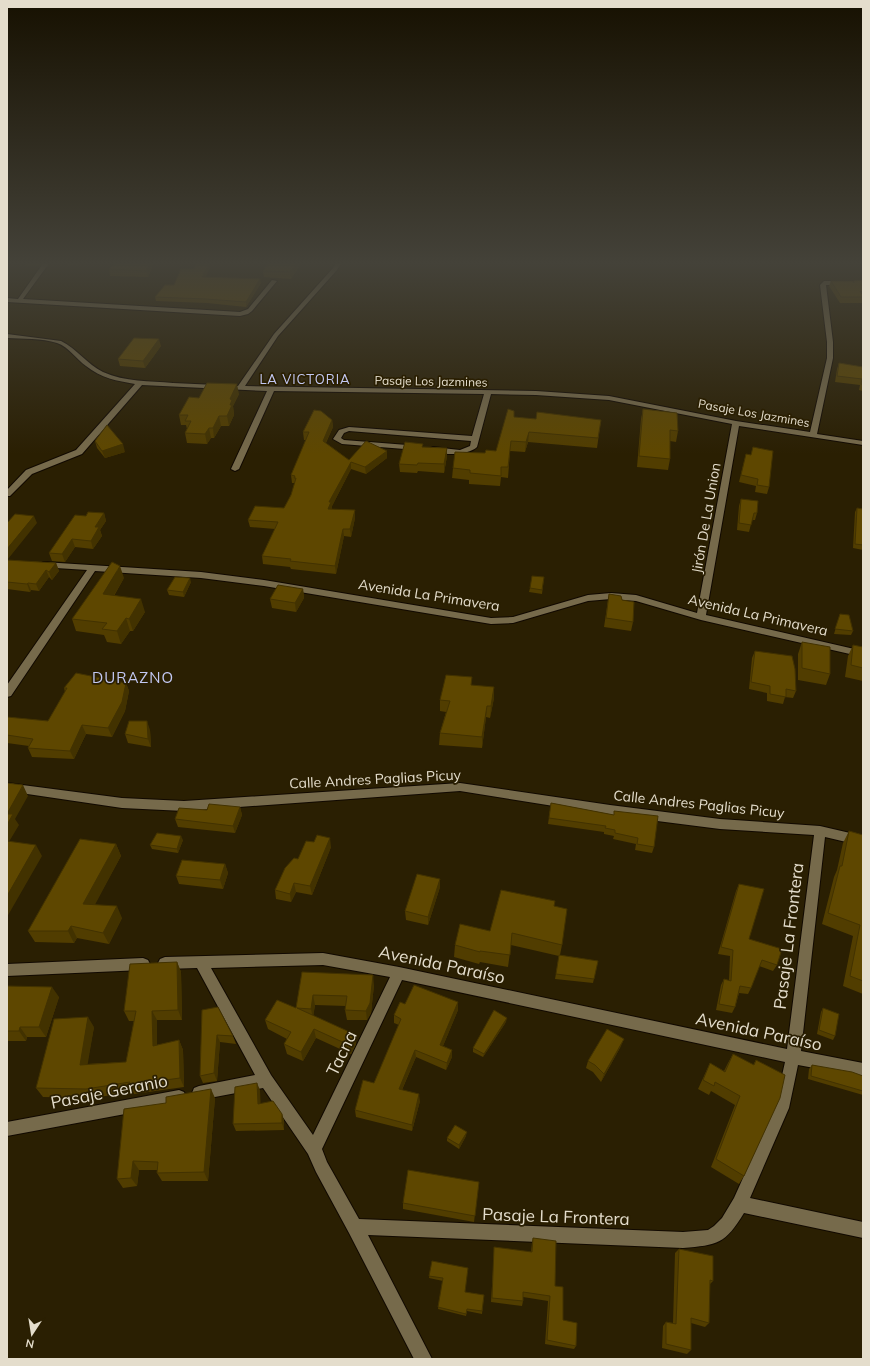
<svg xmlns="http://www.w3.org/2000/svg" width="870" height="1366" viewBox="0 0 870 1366" font-family="Mulish,sans-serif">
<style>
.lines{fill:none;stroke-linecap:round;stroke-linejoin:round}
.minor-casing{stroke:#110900;stroke-width:2}
.minor{fill:#766a4b;fill-rule:evenodd}
.wall{fill:#513d00}
.shaded-wall{fill:#423200}
.building{fill:#5e4700;stroke:#423200}
.labels{text-anchor:middle;dominant-baseline:central;stroke-width:3.5;stroke-linejoin:round;paint-order:stroke}
.far-street-label{font-size:12px;fill:#e4ddcc;stroke:#2a1f02}
.far-neighbourhood-label{font-size:13px;letter-spacing:1px;fill:#c3c8f3;stroke:#2a1f02}
.street-label{font-size:14px;fill:#e4ddcc;stroke:#2a1f02}
.neighbourhood-label{font-size:15px;letter-spacing:1px;fill:#c3c8f3;stroke:#2a1f02}
.near-street-label{font-size:17px;fill:#e4ddcc;stroke:#2a1f02}
</style>
<rect width="100%" height="100%" fill="#2a1f02"/>
<g class="lines">
<g class="minor-casing">
<path id="minor" d="M44 262H50L23 299 240 312 248 309 272 280 277 281 252 311 248 314 240 316 7 302V298L18 299Z
M336 262H342L337 270 278 336 245 386 536 391 609 396 736 421 810 432 827 358V342L820 285 824 281H863V285H826L833 342V358L817 434 863 441V445L739 426 706 615 863 651V657L701 620 636 601 611 599 588 601 513 623 491 624 264 586 201 578 95 571 11 696 7 697V685L87 570 40 567 39 565 43 562 201 572 264 580 491 618 513 617 588 595 611 593 636 595 697 613 732 424 609 400 536 395 491 394 477 447C468 456 439 456 429 449L433 447 460 450 470 446 471 441 349 431 344 433 341 438 344 440 420 446V450H417L342 444 333 439 339 430 349 427 472 436 484 394 274 391 239 469 235 471 231 469 267 391 142 385 82 454 32 474 10 496H7V490L26 470 76 450 135 384C117 381 101 378 86 366 76 359 69 347 57 343 42 338 23 339 7 338V334L61 341C77 349 87 364 103 372 125 382 150 381 173 383 195 384 216 385 238 386L274 334 333 268Z
M7 783 122 798 184 801 460 783 610 805 720 819 820 826 863 836V846L825 837 801 1051 863 1063V1077L798 1065 789 1108 750 1198 863 1222V1238L744 1213C725 1244 718 1245 683 1248L368 1235 432 1359H414L349 1233 316 1172 308 1154 263 1088 199 1100 194 1098 192 1093 194 1088 199 1086 255 1075 197 968 165 969 160 967 158 963 160 959 165 957 323 953 399 967 787 1049 814 835 720 829 610 815 460 791 184 811 122 808 7 791ZM323 965 390 977 313 1135 271 1075 211 968ZM402 980 785 1062 775 1107 734 1198 722 1218 714 1226 708 1230 683 1232 359 1219 327 1162 322 1149Z
M143 958 148 960 150 964 148 968 143 970 7 976V964Z
M179 1090 184 1092 186 1097 184 1102 179 1104 7 1136V1122Z"/>
</g>
<use href="#minor" class="minor"/>
</g>
<path class="wall" d="M25 262H42L40 266H26Z
M66 262H88L87 264 67 265Z
M154 262 148 277 110 276 109 269Z
M302 262 291 279 264 277 263 271Z
M210 268 205 277 261 283 246 307 207 303 156 301 155 297 174 285 194 269Z
M863 280V301L862 303H840L829 286 831 281H853Z
M161 346 145 368 120 366 118 359Z
M839 363 863 367V391L859 390 860 385 835 382 837 369Z
M239 394 233 406 234 415 229 426H221L214 438H211L207 444 187 443 185 433 187 429 186 425H181L179 415 199 398Z
M643 409 678 431 676 442 670 441V459L668 470 637 467 641 419Z
M514 417 536 419 601 420 597 448 528 442 525 452 510 451 508 478 501 477 500 486 469 484V480L452 478 453 468 485 453 496 451Z
M332 420 333 427 326 443 349 460 387 451V458L366 474 351 469 332 506V509L355 518 351 537 344 536 336 574 291 569 290 567 263 564 262 556 275 529 250 527 248 520 284 508 291 495 295 483H292L291 475 306 440H304L303 432Z
M95 441 125 452 105 458 97 448Z
M423 447 447 456 444 473 418 471 417 473 400 472 399 464Z
M753 447 769 487 767 494 755 492 756 486 739 482 746 454 751 455Z
M741 499 757 513 755 520H752L749 532 737 530 739 506Z
M857 508 863 509V550L853 548 855 512Z
M104 513 106 521 100 530 102 536 93 549 75 547 65 562 52 561 49 553 86 516Z
M7 560 56 563 59 571 52 580 49 577 39 591 31 590 30 592 7 589Z
M544 577 542 594 529 592 530 588Z
M124 578 114 596 145 612 133 631H130L121 644 107 642 104 635 76 631 72 619Z
M191 582 184 597 169 595 167 590Z
M303 589 304 598 296 612 272 608 270 599Z
M609 594 622 600 633 622 631 631 604 627Z
M840 614 853 631 851 635 834 634Z
M802 642 830 674 826 685 798 680V654Z
M853 645 863 647V681L845 677 848 656Z
M755 651 796 691 793 698 785 697 783 704 767 701V693L749 689 752 658Z
M126 683 129 691 125 711 112 737 86 734 74 759 32 757 28 748 29 746 7 743V717L48 721 65 692 64 688Z
M472 685 494 698 490 718 486 717 482 748 439 745 440 733 446 712 440 711V700Z
M150 730 151 747 128 743 125 734Z
M551 803 614 815 654 847 652 853 635 850 636 844 613 839 614 836 604 834V832L548 824Z
M240 807 242 815 235 833 178 827 175 819 207 810Z
M849 831 863 835V994L843 986 853 936 822 924 834 877 837 870 843 843Z
M183 840 178 853 152 849 150 845Z
M314 842 331 847 312 895 296 892 291 902 276 899 275 890 298 859Z
M116 844 121 856 94 905 122 918 109 944 77 938 74 943 35 942 28 931Z
M225 864 228 873 223 889 179 884 176 876Z
M739 884 749 939 777 965 773 971 759 966 751 988 748 994 739 993 735 1007 732 1013 716 1010 721 985 724 979 729 981 730 956 718 954 736 891Z
M440 887 428 925 406 920 405 911Z
M554 906 562 945 560 955 598 961 593 983 555 979 559 956 511 945 508 967 480 962 479 964 454 957 455 945 490 931Z
M177 962 181 972 182 1020H157V1045L179 1040 183 1050 184 1087 134 1094 133 1092 92 1098 43 1097 36 1088 94 1027 87 1064 126 1062 134 1021H129L124 1011Z
M302 972 374 985 371 1013 367 1020H347L345 1010 346 1006 315 1005 313 1016 354 1034 356 1044 351 1054 316 1038 303 1061 287 1054 284 1044 287 1039 268 1029 265 1020 296 1008Z
M7 986 59 997 46 1037H27L26 1041H7Z
M458 1002V1010L443 1046 452 1050V1057L446 1070 416 1057 402 1090 420 1101 412 1131 356 1117 355 1110 374 1083 399 1025 394 1023V1015L405 1004Z
M823 1008 835 1036 833 1040 817 1034 821 1012Z
M202 1010 233 1036 236 1044 220 1042 217 1081 203 1083 200 1076Z
M506 1022 483 1057 473 1052V1048Z
M621 1046 601 1082 593 1072 586 1068 588 1061Z
M733 1054 753 1065 756 1060 744 1176 739 1184 711 1167 735 1105 711 1091 709 1095 698 1089 710 1063 724 1071 728 1063Z
M812 1065 863 1076V1095L808 1079 809 1069Z
M260 1090V1104L282 1114 284 1121V1130L236 1131 233 1124Z
M215 1098 208 1181H162L157 1173V1170H139L137 1186 123 1188 117 1179 124 1109Z
M466 1136 459 1149 447 1141V1138Z
M479 1182 474 1222 403 1209V1203Z
M533 1238 555 1286 563 1320 576 1346 574 1349 545 1344 548 1301 523 1297V1301L522 1306 491 1302 494 1253V1247L531 1252 532 1243Z
M679 1249 713 1281 710 1284 709 1323 705 1327 691 1323V1350L687 1354 662 1348 663 1326 666 1322 673 1323 675 1253Z
M432 1261 465 1292 484 1295 482 1314 467 1311 466 1316 438 1309 443 1281 429 1278Z"/>
<path class="shaded-wall" d="M39 262H42L40 266Z
M150 262H154L148 277 146 271Z
M297 262H302L291 279 290 272Z
M209 264 210 268 203 281 202 277Z
M260 279 261 283 246 307V302Z
M159 339 161 346 145 368 143 361Z
M237 384 239 394 233 406 234 415 229 426 227 416 230 405V399Z
M219 416 221 426 214 438 213 428Z
M332 420 333 427 323 448V441Z
M209 428 211 438 207 444 205 434Z
M529 432 528 442 525 452 526 442Z
M123 444 125 452 105 458 102 451Z
M447 448V456L444 473V464Z
M387 451V458L366 474 365 467Z
M351 462V469L332 506V510L328 509 329 502Z
M355 510V518L351 537 350 529Z
M104 513 106 521 100 530 102 536 93 549 91 541 95 527Z
M34 516 37 523 8 559H7V549Z
M343 529 344 536 336 574 335 566Z
M72 539 75 547 65 562 62 554Z
M56 563 59 571 52 580 49 572Z
M120 566 124 578 107 607 103 594Z
M46 570 49 577 39 591 36 584Z
M190 578 191 582 184 597 183 592Z
M28 583 31 590 30 592 27 584Z
M303 589 304 598 296 612 295 603Z
M141 599 145 612 133 631 129 619Z
M126 618 130 631 121 644 117 631Z
M126 683 129 691 125 711 112 737 108 728Z
M494 687V698L490 718 491 706Z
M487 706 486 717 482 748V737Z
M147 721 150 730 151 747 148 739Z
M82 725 86 734 74 759 70 751Z
M23 785 28 796 15 819 19 825 7 845V814Z
M240 807 242 815 235 833 233 826Z
M181 836 183 840 178 853 177 849Z
M330 838 331 847 312 895 310 886Z
M116 844 121 856 89 916 83 904Z
M36 845 42 856 7 917V896Z
M225 864 228 873 223 889 220 880Z
M440 879V887L428 925V917Z
M294 883 296 892 291 902 290 894Z
M117 906 122 918 109 944 103 933Z
M71 926 77 938 74 943 68 931Z
M177 962 181 972 182 1020 178 1010Z
M373 975 374 985 371 1013 367 1020 366 1011Z
M52 987 59 997 46 1037 39 1027Z
M313 995 315 1005 313 1019 311 1009Z
M458 1002V1010L440 1053V1045Z
M152 1011 157 1020V1056L153 1046Z
M88 1017 94 1027 86 1074 80 1065Z
M507 1018 506 1022 483 1057 484 1054Z
M20 1027 27 1037 26 1041 19 1031Z
M314 1029 316 1038 303 1061 301 1052Z
M354 1034 356 1044 351 1054 349 1045Z
M217 1035 220 1042 217 1081 214 1073Z
M624 1039 621 1046 601 1082 604 1074Z
M179 1040 183 1050 184 1087 180 1078Z
M415 1050 416 1057 399 1096V1089Z
M452 1050V1057L446 1070 447 1063Z
M257 1083 260 1090 261 1111 258 1104Z
M211 1089 215 1098 208 1181 204 1172Z
M419 1094 420 1101 412 1131V1125Z
M282 1114 284 1121V1130L282 1123Z
M467 1132 466 1136 459 1149V1145Z
M133 1161 139 1170 137 1186 131 1178Z"/>
<path class="building" d="M116 262H150L146 271 109 269Z
M269 262H297L290 272 263 271Z
M196 264H209L202 277 260 279 246 302 206 299 155 297 165 285H174L181 269H194Z
M863 280V292L860 291 863 296V297H841L831 281H853L854 283 853 281Z
M134 338 159 339 143 361 118 359Z
M839 363 863 367V385L861 384 862 379 837 376Z
M207 383 237 384 230 399 232 400 230 405H232L227 416H219L213 428H209L205 434 185 433 191 421H185L188 415H179L189 397 199 398Z
M508 409 514 411V417L536 419 537 412 601 420 598 438 529 432 526 442 511 441 508 467H501V476L470 473V470L453 468 455 452 485 453 486 450 496 451Z
M643 409 677 413 678 431 670 430V459L639 456Z
M314 410 321 411 332 420 323 441 349 460 366 441 387 451 365 467 351 462 329 502H331L328 509 355 510 350 529H343L335 566 290 561 291 559 262 556 278 522 248 520 255 506 284 508 291 495 296 478H294L295 476 291 475 309 432H303Z
M107 425 123 444 102 451 95 441Z
M405 442 423 444 422 447 447 448 444 464 418 463 417 465 399 464Z
M753 447 773 451 769 487 757 485 758 479 741 475 746 454 751 455Z
M741 499 758 501 757 513H754L751 525 739 523Z
M857 508 863 509V545L855 544Z
M88 512 104 513 95 527H99L91 541 72 539 62 554 49 553 75 515 86 516Z
M15 514 34 516 7 549V523Z
M7 560 56 563 49 572 46 570 36 584 28 583 27 584 7 582Z
M112 562 120 566 103 594 141 599 129 619 126 618 117 631 102 629 107 623 72 619Z
M532 576 544 577 542 590 530 588Z
M175 577 190 578 183 592 167 590Z
M278 585 303 589 295 603 270 599Z
M609 594 621 596 622 600 634 602 633 622 606 618Z
M840 614 849 615 853 631 835 629Z
M802 642 830 647V674L802 668Z
M853 645 863 647V668L851 665Z
M755 651 792 656 795 669 796 691 786 689V697L770 694V686L751 682Z
M76 673 126 683 122 702 108 728 82 725 70 751 28 748 33 739 7 735V717L48 721 67 688H64Z
M446 675 472 677 471 685 494 687 491 706H487L482 737 440 733 450 701 440 700Z
M129 721H147L148 739 125 734Z
M7 783 23 785 7 814H13L7 825Z
M551 803 614 815V811L658 816 654 847 637 844 638 838 615 833V830L605 828 606 826 549 818Z
M209 804 240 807 233 826 175 819 179 808 207 810Z
M849 831 863 835V981L850 976 860 925 828 913 840 866H842Z
M157 833 181 836 177 849 150 845Z
M317 835 330 838 310 886 294 883 290 894 275 890 285 868 294 858 298 859 306 841 314 842Z
M80 839 116 844 83 904 117 906 103 933 71 926 68 931H28Z
M7 841 36 845 7 896Z
M182 860 225 864 220 880 176 876Z
M417 874 440 879 428 917 405 911Z
M739 884 764 889 749 939 782 949 777 965 762 960 751 988 740 986 735 1007 719 1004 724 979 731 981 733 950 721 947Z
M501 890 555 901 554 906 567 909 562 945 512 933 510 955 480 951V952L455 945 460 924 490 931Z
M559 955 598 961 594 979 556 974Z
M177 962 178 1010 152 1011 153 1046 179 1040 180 1078 129 1085 130 1082 86 1089 36 1088 54 1019 88 1017 80 1065 126 1062 136 1011H124L130 964Z
M302 972 373 975 370 1003 366 1011 345 1010 347 996 313 995 311 1009 297 1008 354 1034 349 1045 314 1029 301 1052 284 1044 291 1032 265 1020 277 1000 296 1008Z
M414 985 458 1002 440 1045 452 1050 447 1063 415 1050 399 1089 419 1094 412 1125 355 1110 363 1080 374 1083 401 1019 394 1015 400 1002 405 1004Z
M7 986 52 987 39 1027H20L19 1031H7Z
M218 1007 233 1036 217 1035 214 1073 200 1076 202 1010Z
M823 1008 839 1014 835 1036 819 1030Z
M494 1010 507 1018 484 1054 473 1048Z
M607 1029 624 1039 604 1074 595 1065 588 1061Z
M733 1054 754 1065 756 1060 785 1075 780 1098 744 1176 716 1159 740 1096 715 1082 714 1086 703 1080 710 1063 725 1072Z
M812 1065 852 1072 863 1076V1091L811 1076Z
M257 1083 258 1104 273 1101 282 1114V1123L233 1124 235 1087Z
M211 1089 204 1172 157 1173 158 1162 133 1161 131 1178 117 1179 124 1109 166 1103V1097Z
M455 1125 467 1132 459 1145 447 1138Z
M408 1170 479 1182 475 1216 403 1203Z
M533 1238 556 1241 555 1286 563 1287V1320L577 1323 576 1346 547 1340 550 1296 523 1292V1301L492 1298 494 1247 532 1252Z
M679 1249 713 1256V1281L710 1280 709 1323 691 1318V1350L666 1344V1322L676 1324Z
M432 1261 468 1268 465 1292 484 1295 482 1311 467 1309 466 1314 438 1307 443 1278 429 1276Z"/>
<linearGradient id="sky" x2="0" y2="1"><stop stop-color="#171101"/><stop offset="0.58" stop-color="#444239"/><stop offset="1" stop-color="#444239" stop-opacity="0"/></linearGradient>
<rect width="870" height="454" fill="url(#sky)"/>
<g class="labels">
<g class="far-street-label">
<text transform="translate(431 381) rotate(1)">Pasaje Los Jazmines</text>
<text transform="translate(754 413) rotate(10)">Pasaje Los Jazmines</text>
</g>
<g class="far-neighbourhood-label">
<text x="305" y="379">LA VICTORIA</text>
</g>
<g class="street-label">
<text transform="translate(706 518) rotate(-80)">Jirón De La Union</text>
<text transform="translate(429 595) rotate(9)">Avenida La Primavera</text>
<text transform="translate(758 615) rotate(13)">Avenida La Primavera</text>
<text transform="translate(375 779) rotate(-3)">Calle Andres Paglias Picuy</text>
<text transform="translate(699 804) rotate(6)">Calle Andres Paglias Picuy</text>
</g>
<g class="neighbourhood-label">
<text x="133" y="677">DURAZNO</text>
</g>
<g class="near-street-label">
<text transform="translate(788 936) rotate(-83)">Pasaje La Frontera</text>
<text transform="translate(442 964) rotate(12)">Avenida Paraíso</text>
<text transform="translate(759 1031) rotate(12)">Avenida Paraíso</text>
<text transform="translate(341 1053) rotate(-64)">Tacna</text>
<text transform="translate(109 1091) rotate(-11)">Pasaje Geranio</text>
<text transform="translate(556 1216) rotate(2)">Pasaje La Frontera</text>
</g>
</g>
<rect width="870" height="1366" fill="none" stroke="#e4ddcc" stroke-width="16"/>
<g transform="translate(32 1334) rotate(192)" stroke="#2a1f02" stroke-width="3" paint-order="stroke">
<path d="M0-3L7 15L0 10L-7 15Z" fill="#e4ddcc"/>
<text y="-6" font-size="11" font-weight="bold" text-anchor="middle" fill="#e4ddcc">N</text>
</g>
</svg>
